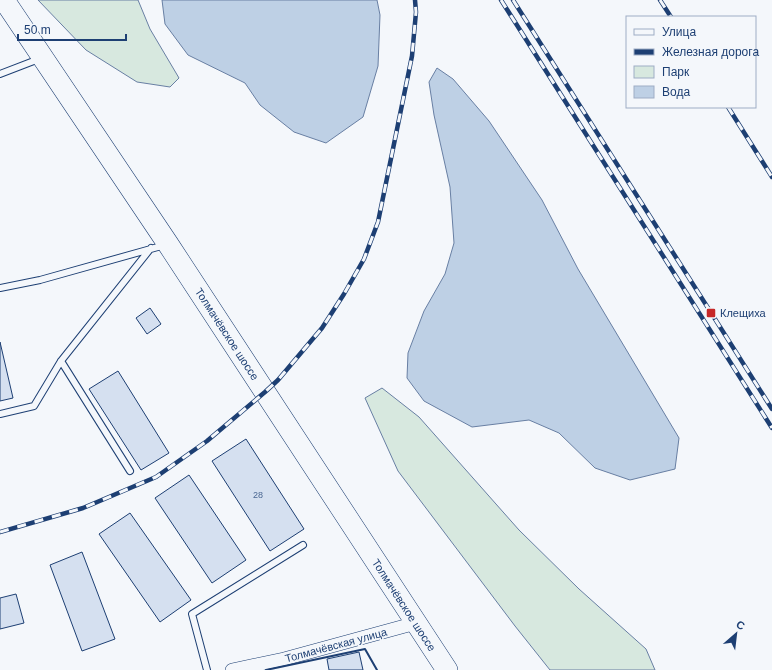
<svg xmlns="http://www.w3.org/2000/svg" width="772" height="670" viewBox="0 0 772 670" font-family="Arial,sans-serif">
<style>
.green{fill:#d7e8df;stroke:#687fa3}
.water{fill:#bed0e5;stroke:#687fa3}
.building{fill:#d5e0f0;stroke:#1d3f73}
.lines{fill:none;stroke-linecap:round;stroke-linejoin:round}
.lane-casing{stroke:#1d3f73;stroke-width:8}
.street-casing{stroke:#1d3f73;stroke-width:14}
.primary-casing{stroke:#1d3f73;stroke-width:22}
.lane{stroke:#f4f7fb;stroke-width:6}
.street{stroke:#f4f7fb;stroke-width:13}
.primary{stroke:#f4f7fb;stroke-width:21}
.rail-casing{stroke:#1d3f73;stroke-width:4.5}
.rail{stroke:#f4f7fb;stroke-width:3;stroke-dasharray:9;stroke-linecap:butt}
.wall{stroke:#1d3f73;stroke-width:2}
.poi-dot{fill:#c62828;stroke:#f4f7fb;stroke-width:1.5}
.labels{text-anchor:middle;dominant-baseline:central;stroke-width:3;stroke-linejoin:round;paint-order:stroke}
.number-label{font-size:9px;fill:#4b6792}
.poi-label{font-size:11px;fill:#1d3f73;stroke:#f4f7fb;text-anchor:start}
.street-label{font-size:11px;fill:#1d3f73;stroke:#f4f7fb}
</style>
<rect width="100%" height="100%" fill="#f4f7fb"/>
<path class="green" d="M38 0H138L150 29 179 78 170 87 137 82 86 50Z
M382 388 419 417 519 530 579 589 646 649 655 670H550L515 626 398 471 365 398Z"/>
<path class="water" d="M162 0H377L380 15 378 66 363 117 326 143 294 132 260 105 245 83 188 55 165 24Z
M437 68 453 79 489 121 542 200 578 269 679 438 675 469 630 480 595 468 559 433 529 420 472 427 424 401 407 378 408 353 424 311 445 274 454 243 450 187 434 115 429 82Z"/>
<path class="building" d="M150 308 161 324 147 334 136 318Z
M0 342 13 398 0 401Z
M118 371 169 453 141 470 89 389Z
M246 439 304 529 270 551 212 461Z
M189 475 246 560 212 583 155 498Z
M130 513 191 600 160 622 99 534Z
M82 552 115 639 82 651 50 565Z
M16 594 24 623 0 629V598Z
M359 652 363 670H329L327 659Z"/>
<g class="lines">
<g class="lane-casing">
<path id="lane" d="M0 74 39 59
M0 288 40 280 165 245
M61 361 130 471
M0 414 34 406 61 361 151 248
M207 670 192 614 303 545"/>
</g>
<g class="street-casing">
<path id="street" d="M232 670 284 659 416 623"/>
</g>
<g class="primary-casing">
<path id="primary" d="M4 0 168 244 447 670"/>
</g>
<use href="#lane" class="lane"/>
<use href="#street" class="street"/>
<use href="#primary" class="primary"/>
<g class="rail-casing">
<path id="rail" d="M501 0 772 428
M513 0 772 409
M660 0 671 17
M728 107 772 177
M0 532 83 508 156 477 207 441 265 392 278 380 322 328 344 294 364 259 378 222 412 56 416 12 415 0"/>
</g>
<use href="#rail" class="rail"/>
<path class="wall" d="M266 670 365 649 377 670"/>
</g>
<rect class="poi-dot" x="706" y="308" width="10" height="10" rx="2"/>
<g class="labels">
<g class="number-label">
<text x="258" y="495">28</text>
</g>
<g class="poi-label">
<text x="720" y="313">Клещиха</text>
</g>
<g class="street-label">
<text transform="translate(227 334) rotate(57)">Толмачёвское шоссе</text>
<text transform="translate(404 605) rotate(57)">Толмачёвское шоссе</text>
<text transform="translate(336 645) rotate(-15)">Толмачёвская улица</text>
</g>
</g>
<rect x="626" y="16" width="130" height="92" fill="#f4f7fb" stroke="#9eadc5"/>
<rect x="634" y="29" width="20" height="6" fill="#f4f7fb" stroke="#9eadc5"/>
<text x="662" y="36" font-size="12" fill="#1d3f73">Улица</text>
<rect x="634" y="49" width="20" height="6" fill="#1d3f73" stroke="#9eadc5"/>
<text x="662" y="56" font-size="12" fill="#1d3f73">Железная дорога</text>
<rect x="634" y="66" width="20" height="12" fill="#d7e8df" stroke="#9eadc5"/>
<text x="662" y="76" font-size="12" fill="#1d3f73">Парк</text>
<rect x="634" y="86" width="20" height="12" fill="#bed0e5" stroke="#9eadc5"/>
<text x="662" y="96" font-size="12" fill="#1d3f73">Вода</text>
<g transform="translate(736 634) rotate(28)" stroke="#f4f7fb" stroke-width="3" paint-order="stroke">
<path d="M0-3L7 15L0 10L-7 15Z" fill="#1d3f73"/>
<text y="-6" font-size="11" font-weight="bold" text-anchor="middle" fill="#1d3f73">С</text>
</g>
<path d="M18 34v6h108v-6" fill="none" stroke="#1d3f73" stroke-width="2"/>
<text x="24" y="34" font-size="12" fill="#1d3f73" stroke="#f4f7fb" stroke-width="3" paint-order="stroke">50 m</text>
</svg>
